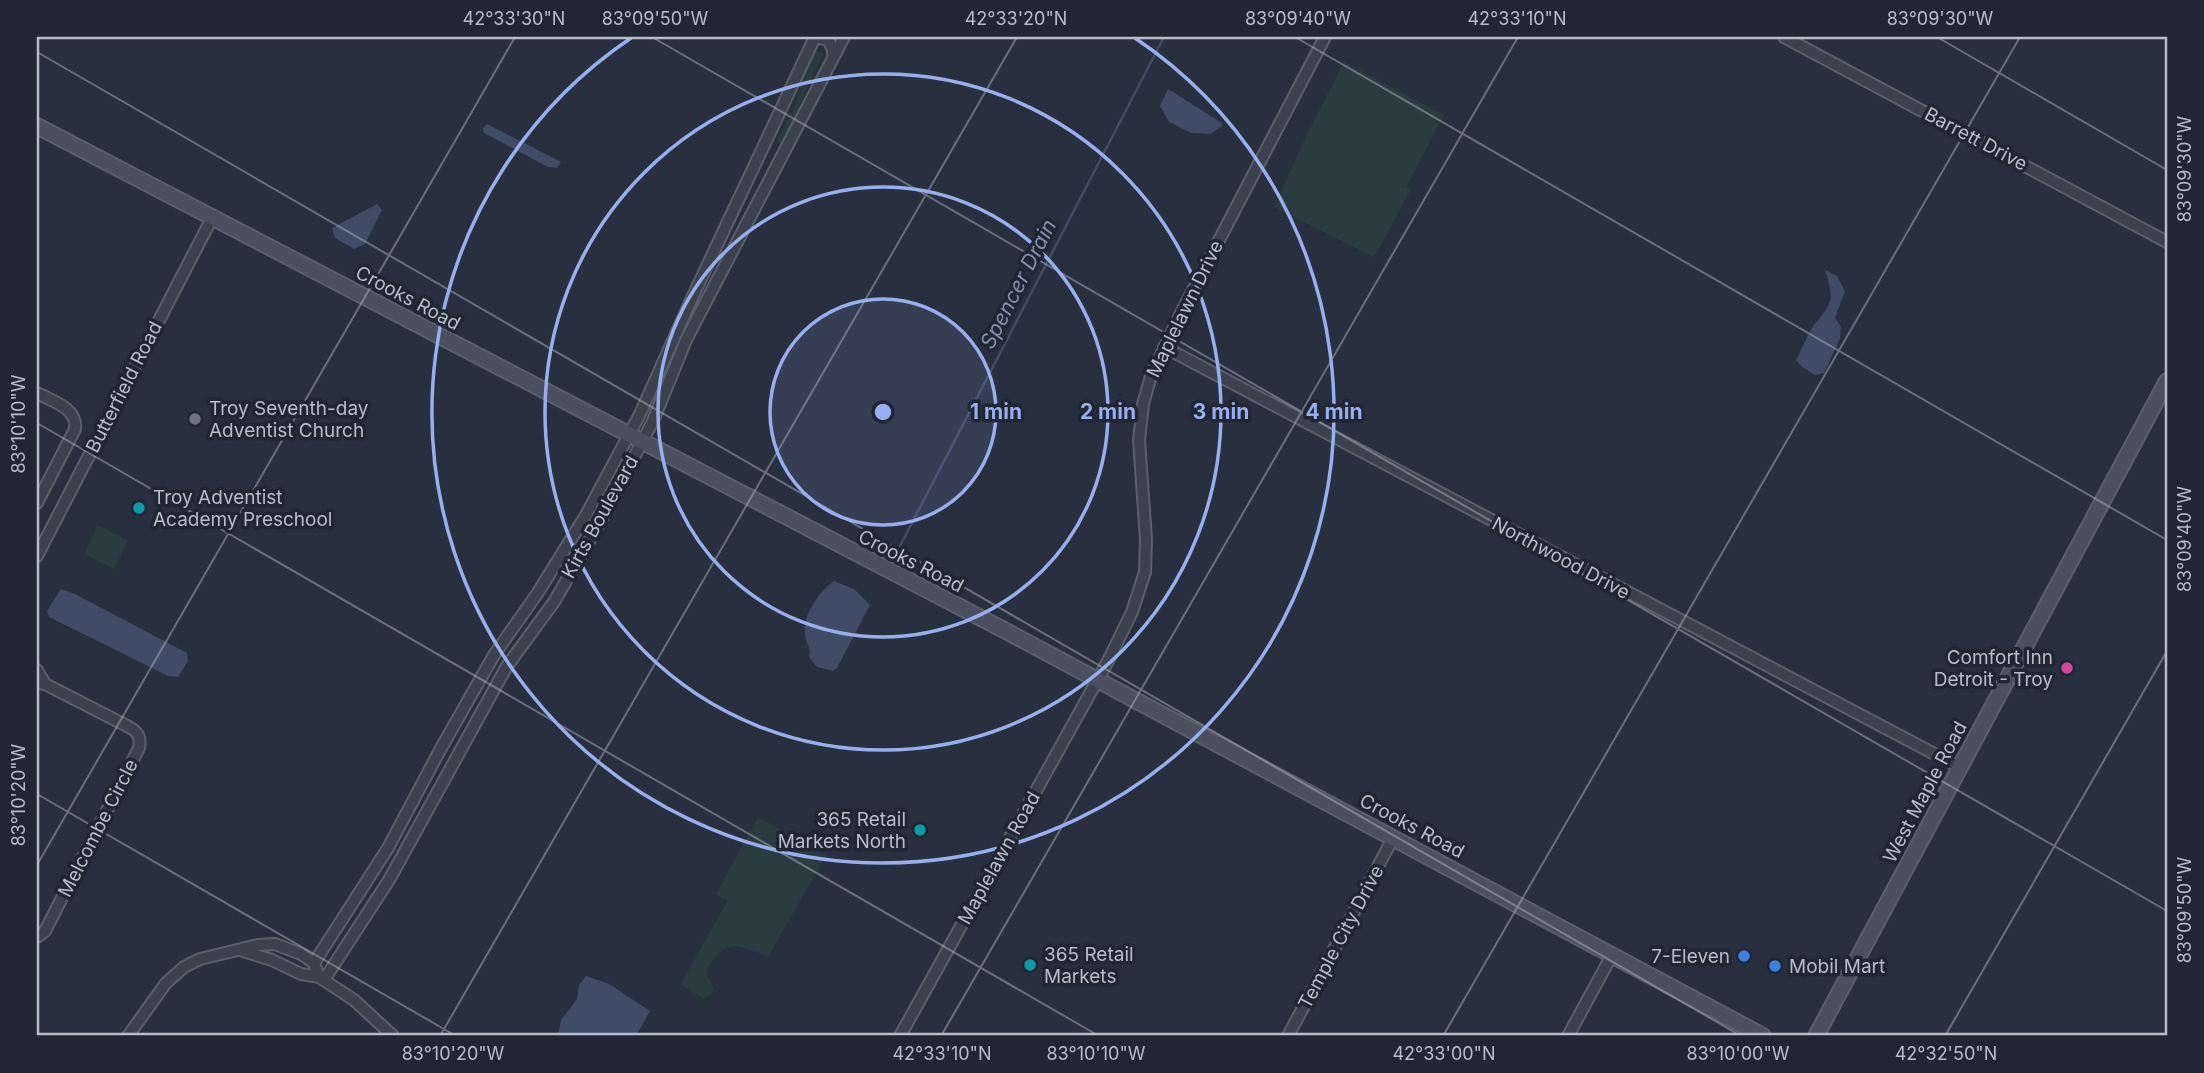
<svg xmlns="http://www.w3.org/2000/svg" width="2204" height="1073" viewBox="0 0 2204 1073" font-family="Inter,sans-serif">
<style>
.green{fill:#2b3c40}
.water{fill:#404b65}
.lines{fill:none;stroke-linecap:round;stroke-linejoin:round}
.stream{stroke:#404b65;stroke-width:2.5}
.minor-casing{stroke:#595f6c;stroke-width:14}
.secondary-casing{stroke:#595f6c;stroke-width:18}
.minor{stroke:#3c414e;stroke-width:10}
.secondary{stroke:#4a5060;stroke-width:14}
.ticks{fill:none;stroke:#b8bcc9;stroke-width:2;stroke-opacity:0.45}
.ring{fill:none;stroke:#97afee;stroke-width:3.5}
.worship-dot{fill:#6b7280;stroke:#202633;stroke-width:2.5}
.culture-dot{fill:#0f9aa8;stroke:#202633;stroke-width:2.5}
.hotel-dot{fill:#d1479c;stroke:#202633;stroke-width:2.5}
.shop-dot{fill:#3f7fe0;stroke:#202633;stroke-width:2.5}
.labels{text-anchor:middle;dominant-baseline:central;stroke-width:7;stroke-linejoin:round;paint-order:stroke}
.street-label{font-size:19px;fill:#b8bcc9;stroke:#202633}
.poi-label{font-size:19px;fill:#b8bcc9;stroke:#202633;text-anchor:start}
.water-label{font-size:21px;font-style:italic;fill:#8390ad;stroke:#202633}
.centre{fill:#97afee;stroke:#202633;stroke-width:3.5}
.ring-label{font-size:21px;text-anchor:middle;font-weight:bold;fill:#97afee;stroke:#202633;stroke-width:7;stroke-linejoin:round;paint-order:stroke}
.neatline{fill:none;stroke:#b8bcc9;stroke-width:2.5}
.ticks-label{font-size:18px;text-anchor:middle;fill:#b8bcc9}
</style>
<rect width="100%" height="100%" fill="#282f3e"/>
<path class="green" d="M815 49 823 54C808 83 797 114 782 144L777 142 795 105 803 77Z
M1344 62 1444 115 1406 187 1411 190 1374 257 1274 207 1308 132Z
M98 525 128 541 114 569 84 554Z
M758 817 826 855 768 957C738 944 724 937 706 972L714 989 711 994 704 998 680 985 728 900 716 894Z"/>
<path class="water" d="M1168 89 1222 123V126L1210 134 1191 133 1169 122 1160 106Z
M487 124 561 162 557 168 548 167 484 133 483 128Z
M377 204 382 210 365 244 354 249 335 238 332 228Z
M1825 270 1837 276 1845 291 1835 318 1841 327 1840 338 1824 373 1815 375 1802 367 1796 360C1802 349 1807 335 1814 325 1834 301 1834 300 1825 270Z
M834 581 854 589 870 605 837 668 833 671 817 667 809 657C811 647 806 644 805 635 802 615 819 592 834 581Z
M61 589 75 594 187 653 188 661 178 677 168 676 49 617 47 611Z
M586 976 609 984 650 1011 636 1036H558L561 1020 577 999 579 985Z"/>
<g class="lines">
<path class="stream" d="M900 546 1164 37"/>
<g class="minor-casing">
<path id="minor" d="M815 37 828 40 833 49V56
M1784 37 2167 242
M1164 347 1959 767
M37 393C52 401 78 408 75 429L37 503
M37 556 212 218
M37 670 45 684
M37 683 45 684 129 727C138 732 141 737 139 748L45 931 37 937
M243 951 272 960 301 974 319 977 354 1000 393 1036
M314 963 388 848 440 750 494 655 537 594 586 515 640 414 692 298 815 37
M324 980 389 880 507 666 554 602 600 522 653 421 686 340 844 37
M128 1036 166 983 184 967 200 959 258 945 275 944 301 954 314 963 319 977
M900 1036 1108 661 1132 612 1145 572 1146 539 1139 440 1143 404 1151 376 1180 315 1325 37
M1288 1036 1393 838
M1568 1036 1612 955"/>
</g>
<g class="secondary-casing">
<path id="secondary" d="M37 126 1006 631 1763 1036
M1816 1036 2167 381"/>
</g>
<use href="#minor" class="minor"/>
<use href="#secondary" class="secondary"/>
</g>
<path class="ticks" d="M652 37 2167 911M1295 37 2167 540M1937 37 2167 170M37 52 1741 1036M37 423 1099 1036M37 794 456 1036M37 865 515 37M440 1036 1017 37M941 1036 1518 37M1443 1036 2020 37M1945 1036 2167 651"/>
<circle cx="883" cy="412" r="113" fill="#97afee" fill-opacity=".12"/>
<g class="ring">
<circle cx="883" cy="412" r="113"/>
<circle cx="883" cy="412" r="225"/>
<circle cx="883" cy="412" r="338"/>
<path d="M1135 38A451 451 0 1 1 631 38"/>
</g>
<circle class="worship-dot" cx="195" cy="419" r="7"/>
<g class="culture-dot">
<circle cx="139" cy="508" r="7"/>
<circle cx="920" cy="830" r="7"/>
<circle cx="1030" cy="965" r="7"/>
</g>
<circle class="hotel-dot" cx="2067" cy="668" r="7"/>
<g class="shop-dot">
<circle cx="1744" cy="956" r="7"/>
<circle cx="1775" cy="966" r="7"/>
</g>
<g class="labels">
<g class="street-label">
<text transform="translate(1976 139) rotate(28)">Barrett Drive</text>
<text transform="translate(408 298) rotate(28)">Crooks Road</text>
<text transform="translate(1185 309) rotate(-64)">Maplelawn Drive</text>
<text transform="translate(124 387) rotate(-63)">Butterfield Road</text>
<text transform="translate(600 517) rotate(-61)">Kirts Boulevard</text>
<text transform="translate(1561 558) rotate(28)">Northwood Drive</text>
<text transform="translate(911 561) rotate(27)">Crooks Road</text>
<text transform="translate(1925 792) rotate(-62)">West Maple Road</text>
<text transform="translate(1412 826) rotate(28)">Crooks Road</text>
<text transform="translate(98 828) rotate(-63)">Melcombe Circle</text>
<text transform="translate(999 858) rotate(-61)">Maplelawn Road</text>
<text transform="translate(1341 937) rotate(-62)">Temple City Drive</text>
</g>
<g class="poi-label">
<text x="209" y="408">Troy Seventh-day<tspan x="209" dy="22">Adventist Church</tspan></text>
<text x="153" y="497">Troy Adventist<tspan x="153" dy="22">Academy Preschool</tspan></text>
<text x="2053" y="657" text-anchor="end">Comfort Inn<tspan x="2053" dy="22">Detroit - Troy</tspan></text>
<text x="906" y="819" text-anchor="end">365 Retail<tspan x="906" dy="22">Markets North</tspan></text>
<text x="1044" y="954">365 Retail<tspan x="1044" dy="22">Markets</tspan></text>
<text x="1730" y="956" text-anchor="end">7-Eleven</text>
<text x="1789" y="966">Mobil Mart</text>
</g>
<g class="water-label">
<text transform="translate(1018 284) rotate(-63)">Spencer Drain</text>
</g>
</g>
<circle cx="883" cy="412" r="10" class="centre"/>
<g class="ring-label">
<text x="996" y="419">1 min</text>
<text x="1108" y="419">2 min</text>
<text x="1221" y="419">3 min</text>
<text x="1334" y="419">4 min</text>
</g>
<rect width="2204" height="1073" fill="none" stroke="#202633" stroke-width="77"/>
<rect x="38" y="38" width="2128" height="996" class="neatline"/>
<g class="ticks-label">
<text x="514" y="25">42°33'30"N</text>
<text x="655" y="25">83°09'50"W</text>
<text x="1016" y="25">42°33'20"N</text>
<text x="1298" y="25">83°09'40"W</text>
<text x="1517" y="25">42°33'10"N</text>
<text x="1940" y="25">83°09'30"W</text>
<text transform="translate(2185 169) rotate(-90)" y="6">83°09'30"W</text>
<text transform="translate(19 424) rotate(-90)" y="6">83°10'10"W</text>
<text transform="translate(2185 539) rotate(-90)" y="6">83°09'40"W</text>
<text transform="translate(19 795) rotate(-90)" y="6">83°10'20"W</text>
<text transform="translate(2185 910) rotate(-90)" y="6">83°09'50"W</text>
<text x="453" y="1060">83°10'20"W</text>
<text x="942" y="1060">42°33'10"N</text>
<text x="1096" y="1060">83°10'10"W</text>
<text x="1444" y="1060">42°33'00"N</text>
<text x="1738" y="1060">83°10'00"W</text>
<text x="1946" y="1060">42°32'50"N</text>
</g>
</svg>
